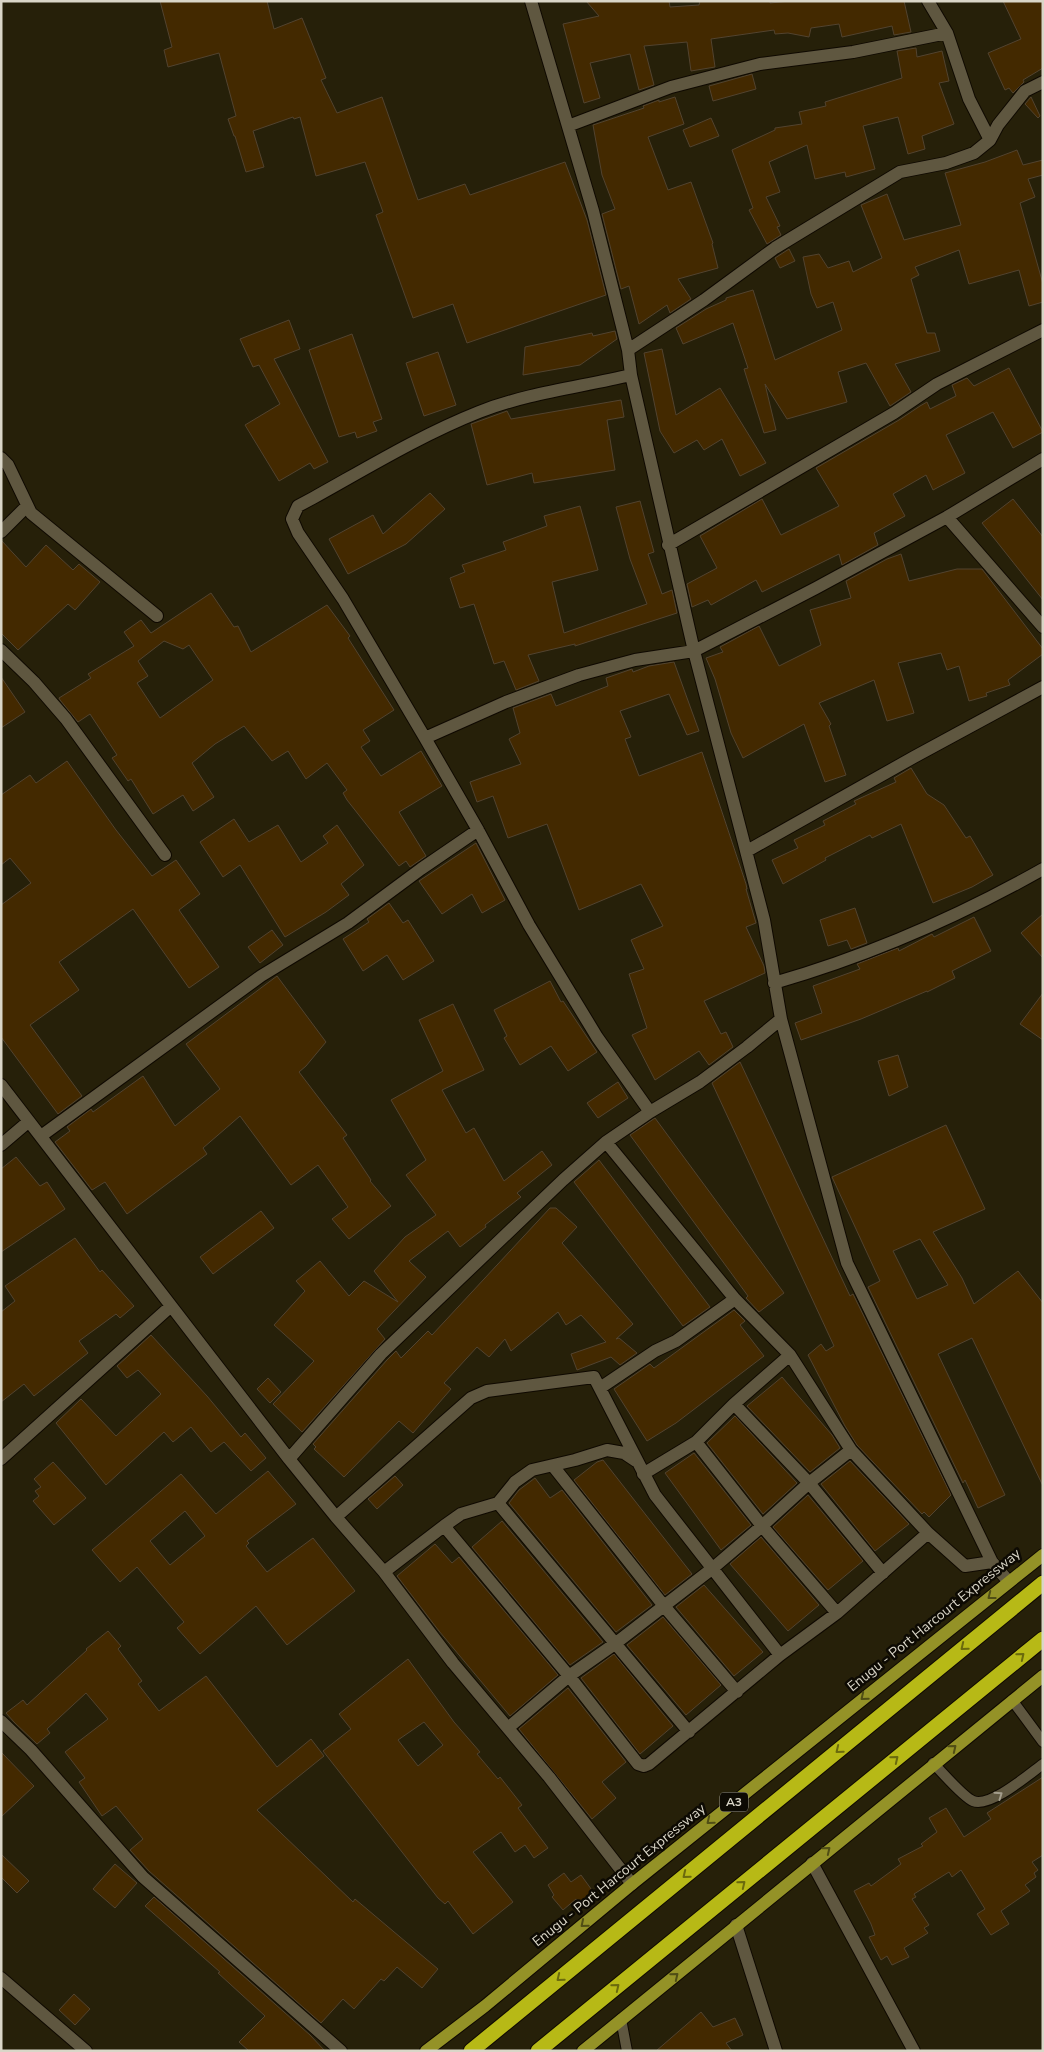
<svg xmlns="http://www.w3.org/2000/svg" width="1044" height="2052" viewBox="0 0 1044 2052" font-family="'Nunito Sans',sans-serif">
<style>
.building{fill:#432900;stroke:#52432f;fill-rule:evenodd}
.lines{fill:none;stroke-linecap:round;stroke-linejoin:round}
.lane-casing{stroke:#0f0900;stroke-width:12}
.street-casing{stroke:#0f0900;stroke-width:14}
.primary-casing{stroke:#0f0900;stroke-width:14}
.highway-casing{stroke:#0f0900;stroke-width:17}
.lane{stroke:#5f5740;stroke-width:10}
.street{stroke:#5f5740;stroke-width:12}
.primary{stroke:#949227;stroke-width:12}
.highway{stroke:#b7b916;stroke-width:15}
.oneway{stroke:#504e15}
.oneway2{stroke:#6a6a0d}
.oneway3{stroke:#a39d8b}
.labels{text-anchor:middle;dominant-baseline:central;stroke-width:5;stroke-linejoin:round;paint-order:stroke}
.shield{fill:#0d0a03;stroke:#9c998d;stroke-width:1}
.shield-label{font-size:12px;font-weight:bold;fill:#dad6c8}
.street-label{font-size:14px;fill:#dad6c8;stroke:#0d0a03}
</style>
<rect width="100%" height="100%" fill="#262009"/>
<path class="building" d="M160 1H267L274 29 302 18 326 78 321 80 337 113 382 97 418 200 465 184 470 195 565 162 587 220 606 295 467 343 453 304 413 318 376 215 383 212 365 162 316 176 300 117 294 119 293 117 253 131 264 167 246 172 235 136H234L228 119 236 116 219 53 168 67 164 50 172 47Z
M586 1H669L670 7 699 5 700 1H770V3L790 1H904L911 32 894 35 892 26 842 37 839 24 811 28 809 37 788 33 775 34 774 30 711 39 715 67 691 71 687 42 644 46 654 85 639 90 630 54 590 63 600 98 584 103 563 24 599 16Z
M1003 1H1043V68L1023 80 1024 82 1013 93 1009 88 1005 90 988 53 1021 39Z
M916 48 917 57 942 51 949 81 939 83 954 124 922 136 925 149 908 154 898 117 863 126 875 169 846 177 845 172 815 179 807 145 769 162 780 192 766 197 780 226 777 227 781 235 767 244 749 210 753 208 732 150 775 130V128L802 124 799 112 826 106 825 102 902 78 897 51Z
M752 74 756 89 713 101 709 86Z
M675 97 684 124 648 137 668 190 691 182 713 243 712 244 718 268 678 279 691 299 670 313 667 305 639 324 629 286 621 289 602 214 615 209 602 175 593 125 644 108 643 106 659 100V102Z
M1031 97 1040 116 1038 118 1025 104Z
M711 118 719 136 690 147 683 130Z
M1017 150 1023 165 1043 160V175L1028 179 1035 197 1020 203 1043 284V302L1029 306 1019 270 969 284 959 250 915 267 919 275 911 279 927 333H935L940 351 895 364 911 392 890 406 866 363 838 372 847 402 787 419 765 384 776 430 764 433 744 369 748 368 733 323 683 344 676 328 706 309 726 300V298L753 290 775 360 842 330 833 302 817 308 811 294 803 257 819 254 828 268 849 261 853 272 882 258 861 205 887 194 904 240 961 225 945 173 985 162Z
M789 249 795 261 780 268 775 258Z
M289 320 300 349 274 359 328 462 314 469 310 463 279 481 245 425 280 404 259 365 253 367 240 339Z
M615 331 617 339 580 365 523 375 525 347 592 333 593 336Z
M352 334 382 419 373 422 377 431 357 438 355 432 339 437 309 350Z
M662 349 676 415 720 388 766 463 740 476 722 439 704 450 697 440 674 453 660 431 644 353Z
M438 352 456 405 424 416 406 363Z
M1009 368 1043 432 1013 448 993 412 946 435 965 473 933 490 926 475 893 494 905 516 874 533 878 545 842 565 839 554 762 592 756 580 711 605 708 600 692 607 687 584 717 568 700 536 762 499 781 535 839 506 816 468 899 420 920 406 927 402 930 409 956 396 952 385 967 378 974 386Z
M621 400 624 417 607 420 615 470 534 483 532 473 487 485 471 424 507 411 511 419Z
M430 493 445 509 406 544 348 574 329 539 373 515 383 534Z
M1013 499 1043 537V600L982 523Z
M640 501 654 552 648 554 662 594 672 590 677 613 575 646V644L528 655 539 681 516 690 504 661 494 664 474 604 460 608 450 578 465 572 462 565 506 550 503 542 547 526 544 516 580 506 598 570 552 582 564 633 647 604 630 559 616 507Z
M1 540 26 567 46 545 73 570 79 564 100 582 75 610 68 604 18 650 1 633Z
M901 554 909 581 957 569H982L1043 649V654L1008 680 1010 685 986 693 987 696 969 701 959 666 947 670 941 653 898 663 914 713 887 721 874 680 819 703 831 724 829 726 846 775 825 782 804 724 743 758 731 733 715 679 706 658 723 652 720 647 759 626 779 666 821 645 810 610 851 598 846 581 887 559Z
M211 593 234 627 238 626 251 652 327 605 350 636 348 638 394 710 363 730 370 741 361 747 381 776 421 751 442 786 399 812 426 856 410 867 406 861 399 866 347 800 343 793 347 790 327 763 306 779 288 751 272 761 244 726 215 744 192 763 214 797 193 811 183 795 153 814 131 779 128 781 112 758 117 755 90 714 78 722 60 700 59 698 91 678 88 674 134 646 124 632 141 620 151 633ZM164 641 183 649 189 645 213 680 160 718 137 683 148 676 138 661Z
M674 662 699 731 687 735 669 694 620 711 631 737 625 739 639 776 702 752 746 884 747 889H746L756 923 746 927 764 966 765 973 704 1001 721 1034 726 1032 733 1047 709 1065 699 1051 655 1080 632 1035 647 1028 629 974 644 969 631 940 663 926 641 884 579 910 547 824 508 838 493 796 477 802 470 782 521 764 509 739 520 733 513 708 551 694 556 706 608 686 606 678 632 669 633 672 649 666Z
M1 677 25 712 1 728Z
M67 761 116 830 152 876 176 860 200 894 179 910 219 967 189 988 133 909 59 962 79 990 30 1025 82 1096 58 1114 1 1037V905L31 883 10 858 1 865V795L30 775 36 783Z
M911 768 927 794 944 805 966 838 970 836 993 875 972 887 933 903 901 824 872 838 870 835 825 858 826 860 783 884 772 860 798 848 794 840 825 825 823 821 856 804 854 801 896 782 894 778Z
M234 819 249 842 278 825 301 862 328 843 323 836 337 825 364 865 341 884 349 895 326 912 285 937 240 865 223 877 200 842Z
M476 843 505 900 482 913 472 894 442 914 419 881Z
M389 903 403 923 408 920 434 961 403 980 387 955 363 971 343 939 369 922 367 919Z
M855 908 867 943 851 949 847 940 828 946 820 920Z
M1043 914V958L1021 933Z
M974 917 991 951 952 971 955 978 927 992V991L861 1019 801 1040 795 1023 822 1013 813 986 860 969 857 964 898 948 899 951 932 934 934 937Z
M272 930 283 945 260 963 248 947Z
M277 976 326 1042 306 1066 299 1072 347 1135 343 1138 371 1180 370 1181 391 1206 349 1239 332 1219 348 1207 318 1165 291 1185 240 1116 203 1148 207 1154 127 1214 105 1182 92 1190 55 1142 70 1131 67 1127 91 1109 93 1112 143 1076 175 1126 220 1089 186 1044Z
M550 981 561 1002 563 1001 597 1052 568 1071 551 1046 520 1065 504 1038 507 1036 494 1010Z
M1043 993V1040L1020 1024Z
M453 1004 484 1070 442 1090 466 1133 474 1128 504 1181 542 1151 552 1165 517 1193 521 1197 485 1225 486 1227 460 1247 448 1231 409 1261 426 1277 377 1329 385 1339 302 1432 273 1404 314 1361 274 1325 305 1291 296 1281 320 1261 349 1296 364 1281 398 1302 374 1271 405 1237 436 1215 406 1175 426 1160 391 1100 443 1071 419 1020Z
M898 1055 908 1087 889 1096 878 1061Z
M740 1062 850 1296 853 1294 951 1495 929 1517 924 1512 922 1514 857 1445 845 1426 808 1355 821 1344 826 1351 834 1346 712 1083Z
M618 1082 628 1098 598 1118 587 1103Z
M655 1118 784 1293 759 1312 746 1298 748 1296 630 1135Z
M946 1125 985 1209 933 1232 962 1278 974 1304 1018 1271 1043 1303V1486L972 1338 938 1354 1005 1495 978 1508 965 1480 963 1483 868 1287 880 1281 832 1177ZM920 1239 948 1285 917 1299 893 1251Z
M16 1157 40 1186 47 1182 65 1209 1 1252V1169Z
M599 1160 710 1307 683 1326 574 1182Z
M550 1208H556L577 1227 562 1243 633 1324 616 1339 619 1338 637 1353 620 1365 611 1357 577 1370 571 1354 606 1342 581 1315 566 1325 558 1312 511 1351 505 1339 489 1357 477 1347 444 1383 451 1389 413 1433 399 1421 344 1477 314 1449 316 1447 313 1444 387 1360 396 1351 401 1358 428 1331 432 1335Z
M261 1211 274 1228 213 1274 200 1257Z
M75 1238 100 1272 102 1270 134 1306 120 1318 116 1314 79 1341 88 1353 34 1396 24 1384 1 1402V1312L15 1301 5 1286Z
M734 1310 745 1321 740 1325 764 1356 676 1423 647 1441 614 1389 650 1364 654 1368Z
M151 1335 207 1396 241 1437 245 1433 266 1458 251 1471 224 1442 211 1452 191 1427 173 1442 164 1432 106 1485 56 1423 81 1399 116 1436 161 1394 138 1370 127 1378 117 1366Z
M782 1377 832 1435 840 1448 810 1472 747 1406Z
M268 1378 281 1392 270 1403 257 1389Z
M735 1416 797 1483 763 1514 707 1443Z
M694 1453 751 1525 721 1550 665 1473Z
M603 1460 692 1574 665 1595 574 1480 597 1462Z
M850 1461 909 1524 875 1551 821 1484Z
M53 1462 86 1498 54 1525 33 1501 39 1496 35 1491 41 1487 34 1479Z
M268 1471 296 1504 247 1541 249 1543 246 1546 267 1572 313 1538 355 1591 287 1645 256 1606 200 1654 177 1628 184 1622 137 1567 120 1582 92 1550 181 1474 216 1514ZM185 1511 205 1536 170 1565 150 1541Z
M395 1476 403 1485 377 1509 368 1499Z
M535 1478 550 1498 562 1490 652 1605 616 1632 509 1503 519 1490Z
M808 1495 863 1561 828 1590 773 1527Z
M502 1521 603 1642 570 1665 472 1547Z
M761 1537 819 1605 788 1631 730 1564Z
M435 1544 452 1563 459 1557 558 1675 510 1716 439 1631 397 1576Z
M704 1585 763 1652 734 1676 676 1607Z
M663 1617 721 1685 686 1715 627 1645Z
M108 1631 121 1646 118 1649 142 1681 138 1684 159 1711 206 1676 277 1767 311 1739 324 1756 257 1810 353 1902 355 1899 438 1969 422 1988 397 1967 384 1981 381 1979 354 2009 343 1999 321 2023 149 1871 130 1850 143 1839 116 1806 102 1816 79 1782 85 1778 65 1752 108 1719 86 1693 47 1729 50 1733 37 1744 14 1722 6 1713 23 1700 27 1705 87 1650 86 1649Z
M614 1654 673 1726 640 1754 581 1678Z
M408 1659 454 1722 480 1752 477 1754 498 1779 500 1777 522 1805 518 1808 548 1848 534 1858 525 1845 515 1852 501 1832 473 1852 513 1902 473 1934 448 1901 445 1904 438 1898 323 1751 351 1729 339 1714ZM424 1722 443 1745 418 1766 398 1740Z
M568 1688 626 1762 602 1782 616 1798 592 1819 519 1729Z
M1 1752 34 1786 1 1817Z
M1043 1777V1855L1032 1862 1038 1870 1034 1873 1036 1877 1025 1885 1030 1891 1001 1911 1009 1924 991 1935 977 1914 985 1909 961 1870 952 1877 949 1872 914 1894 916 1897 912 1899 929 1925 924 1928 928 1933 904 1948 909 1957 892 1965 887 1956 881 1960 869 1937 875 1935 871 1924 854 1891 869 1883 871 1886 901 1864 898 1859 923 1846 921 1844 937 1832 929 1818 946 1808 964 1837 991 1819 987 1813Z
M1 1854 29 1881 17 1893 1 1877Z
M115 1864 137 1883 115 1908 93 1889Z
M564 1873 571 1882 581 1875 594 1893 580 1904 576 1899 563 1910 552 1897 554 1895 548 1885Z
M154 1897 310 2035 325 2051H249L239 2042 265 2016 218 1973 220 1972 145 1906Z
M74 1994 90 2009 75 2025 59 2010Z
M701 2012 713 2027 735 2018 743 2035 726 2043 732 2051H656Z"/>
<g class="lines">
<g class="lane-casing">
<path id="lane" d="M1012 1700 1043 1742
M933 1763C942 1772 963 1797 973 1801 990 1808 1028 1775 1043 1764
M621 2019 627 2051"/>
</g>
<g class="street-casing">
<path id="street" d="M531 1 593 211 628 350 631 375 694 651 764 920 781 1019 847 1263 992 1562 1009 1582
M928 1 947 33 969 99 990 140
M568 126 671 87 760 64 853 52 947 33
M628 350 704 300 775 248 900 172 946 163 974 153 990 140 998 125 1025 91 1043 82
M631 375C581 387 527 393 479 412 421 435 367 468 313 498L298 506 292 519 298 533 343 599 425 738 478 830 529 925 597 1037 650 1112
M1 458 8 465 31 513 157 616
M947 517 1043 627
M1 532 27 506
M668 545 894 413 937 384 1043 330
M1 650 34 682 66 719 165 855
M425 738 506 702 579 675 635 660 694 651 816 588 947 517 1043 459
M747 851 914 757 1043 687
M774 983C868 956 958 917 1043 869
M1 1085 289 1459 336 1517 384 1572 453 1663 549 1777 632 1884
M41 1136 261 976 348 923 421 869 478 830
M606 1142 735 1299 790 1355 851 1450 928 1533 965 1566 992 1562
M1 1145 28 1122
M600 1388 655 1351 676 1341 735 1299
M734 1404 809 1483 883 1573
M696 1442 762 1526 837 1613
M1 1459 171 1306
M289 1459 381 1354 563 1180 606 1142 650 1112 700 1082 747 1047 781 1019
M553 1466 664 1606 737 1692
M643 1474 696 1442 734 1404 790 1355
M498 1503 689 1732
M336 1517 471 1398 487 1391 594 1377 655 1495 780 1655
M444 1526 461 1514 498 1503 515 1482 532 1470 575 1460 607 1450 624 1453 636 1461
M384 1572 444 1526 569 1676 638 1764 644 1766 649 1764 780 1655 837 1613 928 1533
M1 1721 31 1750 143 1877 341 2051
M508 1728 569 1676 616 1643 713 1568 762 1526 809 1483 851 1450
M812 1863 914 2051
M736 1925 776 2051
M1 1978 86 2051"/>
</g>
<g class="primary-casing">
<path id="primary" d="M426 2051 485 2006 632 1884 1043 1555
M583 2051 1043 1676"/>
</g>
<g class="highway-casing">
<path id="highway" d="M471 2051 1043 1583
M538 2051 1043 1639"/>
</g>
<use href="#lane" class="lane"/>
<use href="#street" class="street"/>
<use href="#primary" class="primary"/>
<use href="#highway" class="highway"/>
</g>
<defs><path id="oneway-chevron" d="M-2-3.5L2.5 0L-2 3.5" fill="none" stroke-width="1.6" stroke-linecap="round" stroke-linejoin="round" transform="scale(1.25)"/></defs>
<g class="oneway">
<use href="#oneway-chevron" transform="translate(991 1596) rotate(142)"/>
<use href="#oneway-chevron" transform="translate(864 1697) rotate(141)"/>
<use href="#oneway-chevron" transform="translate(953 1748) rotate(-39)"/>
<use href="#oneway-chevron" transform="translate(710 1821) rotate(141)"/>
<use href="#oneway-chevron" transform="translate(827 1850) rotate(-39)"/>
<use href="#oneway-chevron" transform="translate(584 1924) rotate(140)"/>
<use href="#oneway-chevron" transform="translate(675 1976) rotate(-39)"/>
</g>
<g class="oneway2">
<use href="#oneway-chevron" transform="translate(964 1647) rotate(141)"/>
<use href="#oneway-chevron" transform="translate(1021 1656) rotate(-39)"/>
<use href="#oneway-chevron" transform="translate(839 1750) rotate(141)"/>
<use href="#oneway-chevron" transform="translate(895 1759) rotate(-39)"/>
<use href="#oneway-chevron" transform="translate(686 1875) rotate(141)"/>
<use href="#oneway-chevron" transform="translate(742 1884) rotate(-39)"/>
<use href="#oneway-chevron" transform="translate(560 1978) rotate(141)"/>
<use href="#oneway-chevron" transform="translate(616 1987) rotate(-39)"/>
</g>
<use class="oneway3" href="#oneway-chevron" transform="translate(999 1795) rotate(-35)"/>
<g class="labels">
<rect class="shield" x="720" y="1792.5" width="28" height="19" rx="4"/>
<g class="shield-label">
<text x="734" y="1802">A3</text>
</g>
<g class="street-label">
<text transform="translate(934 1620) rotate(-39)">Enugu - Port Harcourt Expressway</text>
<text transform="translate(619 1875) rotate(-39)">Enugu - Port Harcourt Expressway</text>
</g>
</g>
<rect width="1044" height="2052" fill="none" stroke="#dad6c8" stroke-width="5"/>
</svg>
